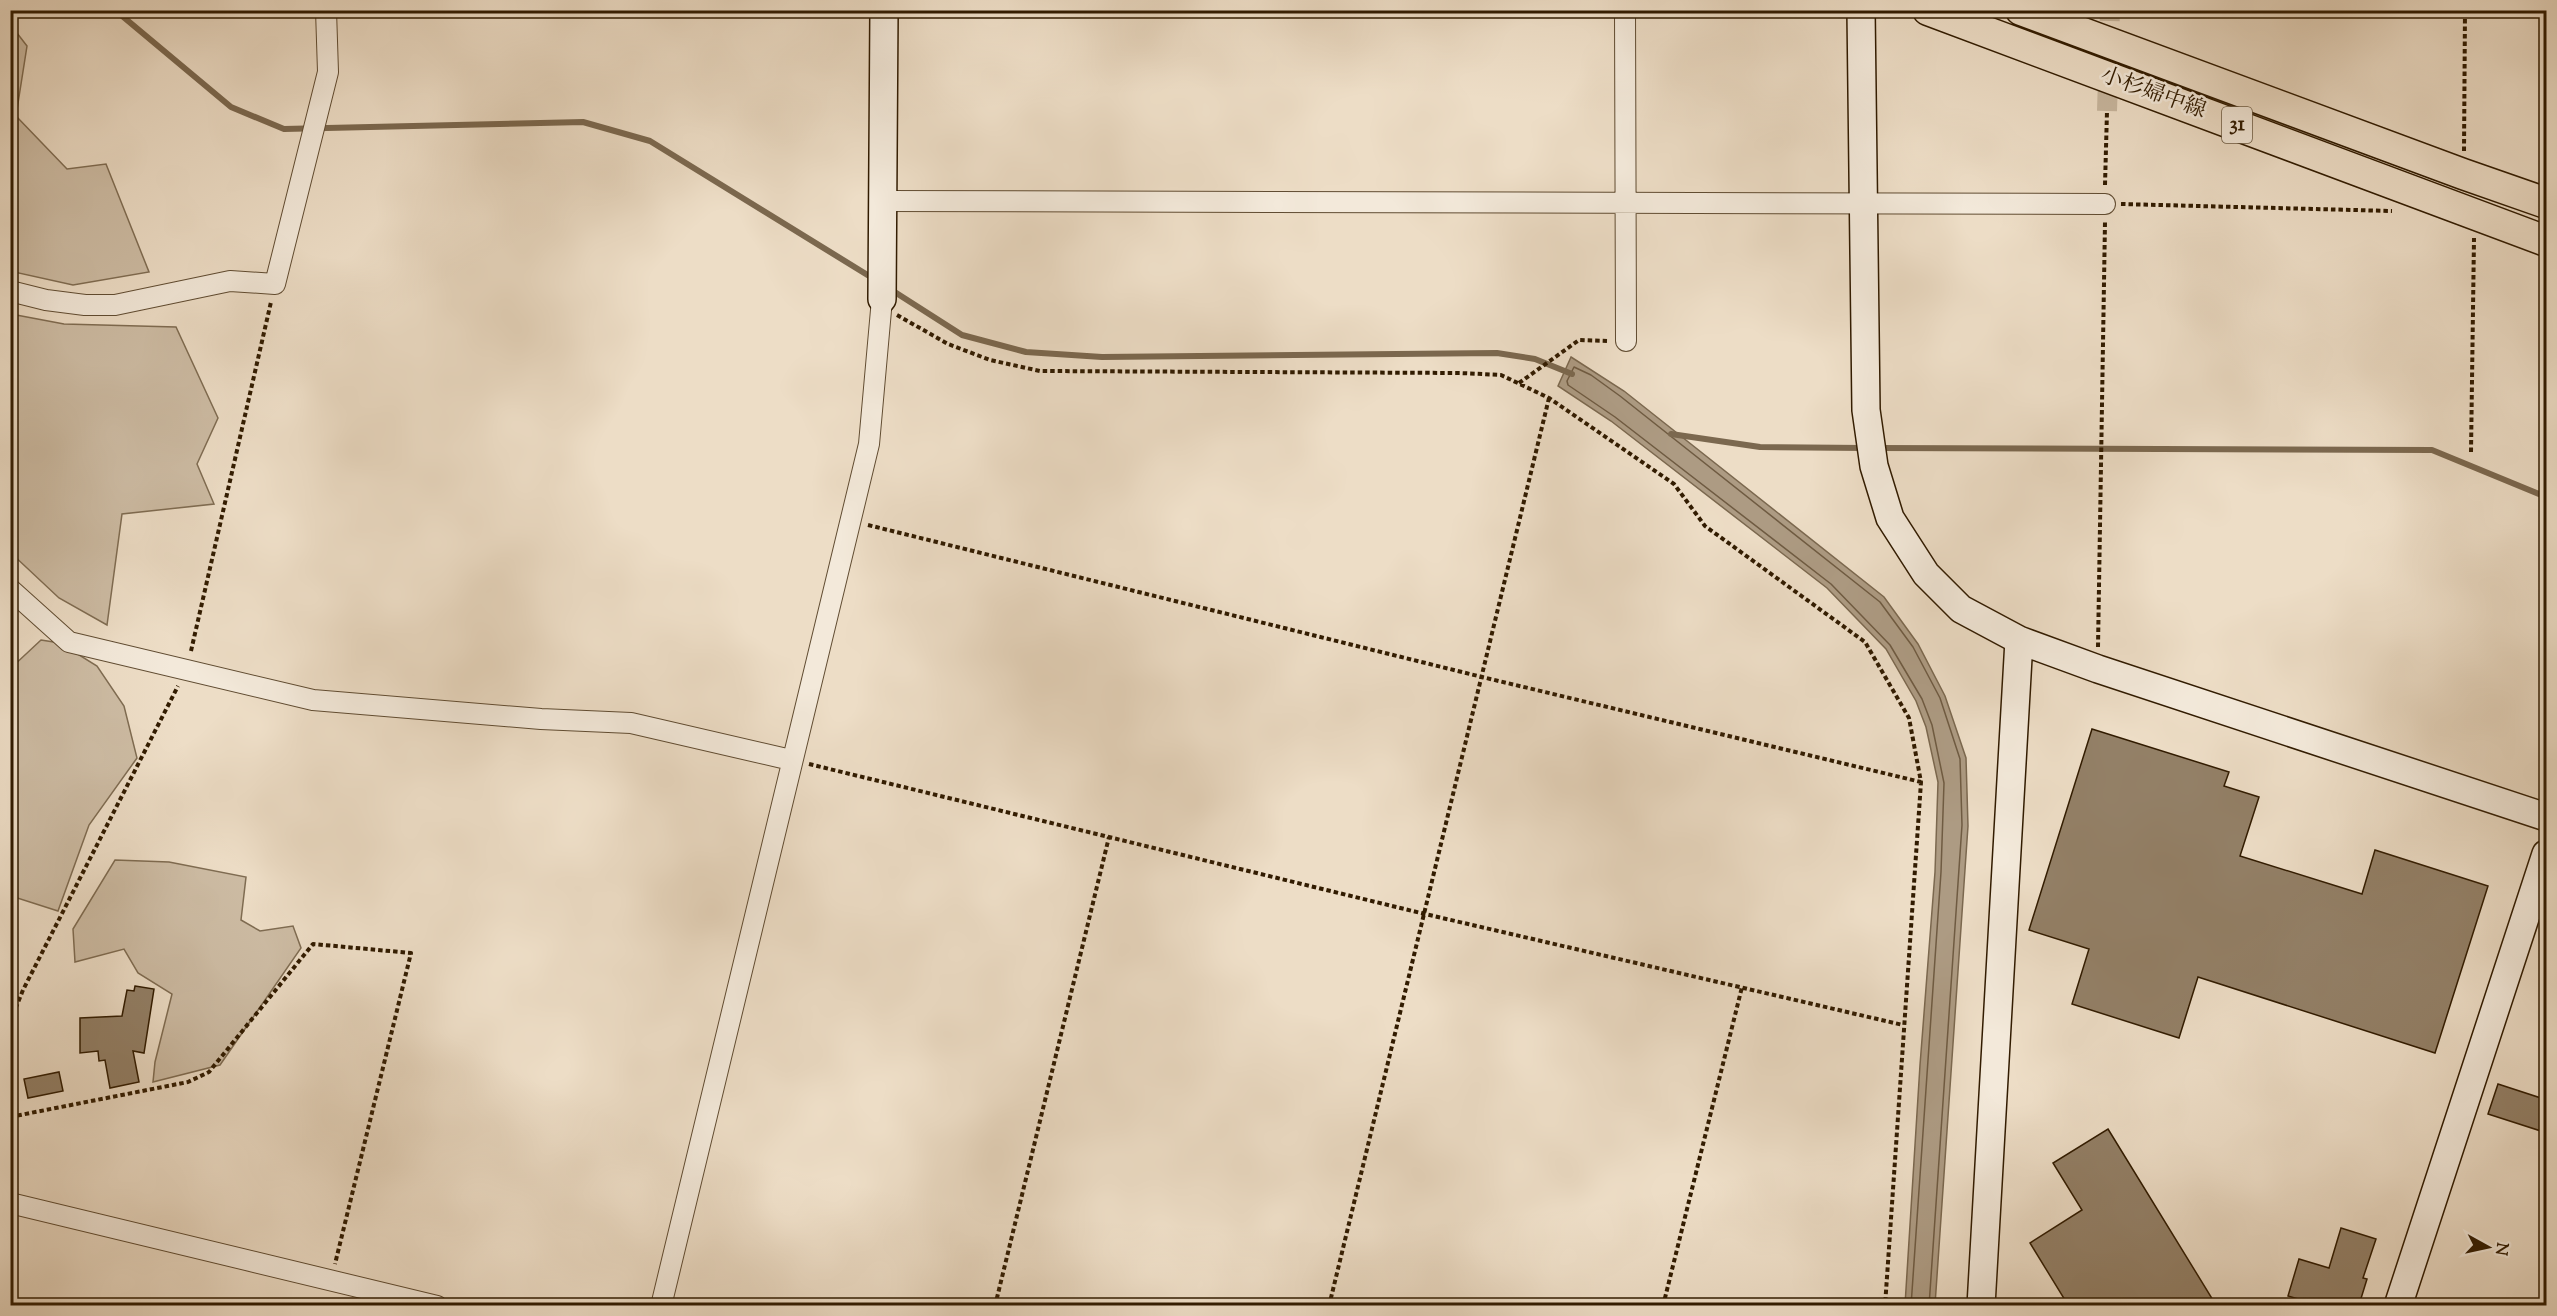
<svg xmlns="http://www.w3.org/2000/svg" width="2557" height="1316" viewBox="0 0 2557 1316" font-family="'Sorts Mill Goudy','Noto Serif JP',serif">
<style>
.green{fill:#cdbca4;stroke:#7f6c52;stroke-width:1.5}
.water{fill:#ad9b83;stroke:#7b684f;stroke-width:1.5}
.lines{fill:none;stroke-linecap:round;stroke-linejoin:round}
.shore{stroke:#6f5b42;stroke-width:1.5}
.stream{stroke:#7b684f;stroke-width:6}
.building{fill:#938067;stroke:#311b00;stroke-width:1.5}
.street-tunnel{stroke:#c7b69e;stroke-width:20;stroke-dasharray:20 10;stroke-linecap:butt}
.street-casing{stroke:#604c32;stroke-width:22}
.secondary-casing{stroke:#311b00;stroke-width:30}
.primary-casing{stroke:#311b00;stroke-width:33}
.path{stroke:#311b00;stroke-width:4;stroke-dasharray:4.5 3;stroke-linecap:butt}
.street{stroke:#f3e9da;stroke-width:20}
.secondary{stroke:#f3e9da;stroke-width:27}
.primary{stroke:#edddc6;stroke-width:30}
.labels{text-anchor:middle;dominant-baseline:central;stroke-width:5;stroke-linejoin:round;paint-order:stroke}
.shield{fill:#f3e9da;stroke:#6b5941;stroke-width:1.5}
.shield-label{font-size:21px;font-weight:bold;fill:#311b00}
.street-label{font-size:22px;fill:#311b00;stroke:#f3e9da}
</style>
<rect width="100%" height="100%" fill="#edddc6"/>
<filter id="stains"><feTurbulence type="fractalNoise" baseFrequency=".00333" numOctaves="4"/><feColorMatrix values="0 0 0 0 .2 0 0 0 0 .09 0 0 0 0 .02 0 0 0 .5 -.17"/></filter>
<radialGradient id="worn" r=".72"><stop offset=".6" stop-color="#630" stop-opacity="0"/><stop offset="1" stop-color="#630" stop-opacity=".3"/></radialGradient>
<path class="green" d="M10 24 27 46 16 116 67 169 106 164 149 272 73 285 14 272 10 209Z
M11 314 64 324 176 327 218 418 197 464 214 504 122 514 107 625 59 598 11 553Z
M41 640 60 643 97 666 124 706 137 758 89 825 58 911 11 896V668Z
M115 860 169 862 246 877 241 920 260 931 293 926 301 948 220 1065 153 1082 155 1062 172 994 138 973 124 949 75 962 73 929Z"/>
<path class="water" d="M1571 357 1624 391 1884 597 1918 644 1945 696 1966 758 1968 826 1935 1305H1905L1920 1065 1935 872 1938 782 1926 727 1916 701 1886 649 1827 588 1611 421 1558 386Z"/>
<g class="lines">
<path class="shore" d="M1911 1306 1941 872 1944 783 1932 725 1922 699 1890 645 1831 584 1615 417 1568 385 1567 381 1574 367 1591 375 1620 396 1880 602 1913 647 1940 698 1960 759 1962 825 1929 1306"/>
<path class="stream" d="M115 10 231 107 284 129 583 122 650 141 874 279
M890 289 962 335 1026 352 1102 357 1497 353 1535 359 1572 374
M1671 434 1760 447 1864 448
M1877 448 2432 450 2546 497"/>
</g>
<path class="building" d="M2092 729 2229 772 2224 786 2259 797 2240 856 2362 894 2375 850 2488 886 2435 1053 2198 977 2179 1038 2072 1004 2089 949 2029 930Z
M135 986 154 989 144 1053 133 1051 139 1082 110 1088 105 1060 99 1061 98 1051 80 1053V1018L122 1016 127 990 134 991Z
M59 1072 63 1091 28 1098 24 1079Z
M2498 1084 2547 1100V1133L2488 1114Z
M2108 1129 2216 1305H2068L2030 1243 2082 1210 2053 1163Z
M2341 1228 2376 1239 2363 1278 2367 1279 2359 1305H2318L2288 1296 2299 1259 2329 1268Z"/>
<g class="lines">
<path class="street-tunnel" d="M2107 111 2110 10"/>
<g class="street-casing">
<path id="street" d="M1625 10 1626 341
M882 201 2105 204
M10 291 46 300 85 305H115L230 281 275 284 328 72 326 10
M10 589 69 642 313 700 541 719 631 723 791 760
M10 1203 437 1306
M661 1306 869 444 882 299"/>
</g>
<g class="secondary-casing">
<path id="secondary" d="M1861 10 1866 410 1874 466 1890 518 1926 574 1961 609 2019 640 2098 669 2546 817
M882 299 884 10
M1981 1306 2019 640
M2398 1306 2546 854"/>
</g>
<g class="primary-casing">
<path id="primary" d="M1928 10 2546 241
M2021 10 2463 174 2546 203"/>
</g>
<path class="path" d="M2464 151 2465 10
M2105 185 2107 111
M2121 204 2392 211
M897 315 948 344 990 360 1040 371 1460 373 1501 375 1549 398 1674 484 1705 526 1865 642 1909 718 1921 782 1885 1306
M1519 383 1579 340 1607 341
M2471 452 2474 238
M868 525 1482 677 1921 782
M2098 647 2105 222
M191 651 271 302
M809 764 1425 914 1903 1025
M10 1022 23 990 178 686
M10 1117 188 1082 209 1072 313 944 411 953 335 1264
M995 1306 1109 837
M1329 1306 1549 398
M1663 1306 1742 987"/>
<use href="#street" class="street"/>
<use href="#secondary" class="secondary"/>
<use href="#primary" class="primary"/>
</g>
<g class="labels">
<rect class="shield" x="2222" y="107" width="30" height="36" rx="4.5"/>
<g class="shield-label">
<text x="2237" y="125">31</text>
</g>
<g class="street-label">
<text transform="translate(2153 94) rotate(20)">小杉婦中線</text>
</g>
</g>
<rect width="2557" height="1316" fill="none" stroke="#edddc6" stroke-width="36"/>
<rect x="12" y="12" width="2533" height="1292" fill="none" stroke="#311b00" stroke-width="3"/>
<rect x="18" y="18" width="2521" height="1280" fill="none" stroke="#311b00" stroke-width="1.5"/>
<g transform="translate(2488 1247) rotate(98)" stroke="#f3e9da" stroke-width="4.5" paint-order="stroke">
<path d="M0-4.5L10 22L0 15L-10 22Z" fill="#311b00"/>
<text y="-9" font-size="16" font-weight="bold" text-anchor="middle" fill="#311b00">N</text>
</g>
<rect width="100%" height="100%" filter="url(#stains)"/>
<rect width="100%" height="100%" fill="url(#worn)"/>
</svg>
